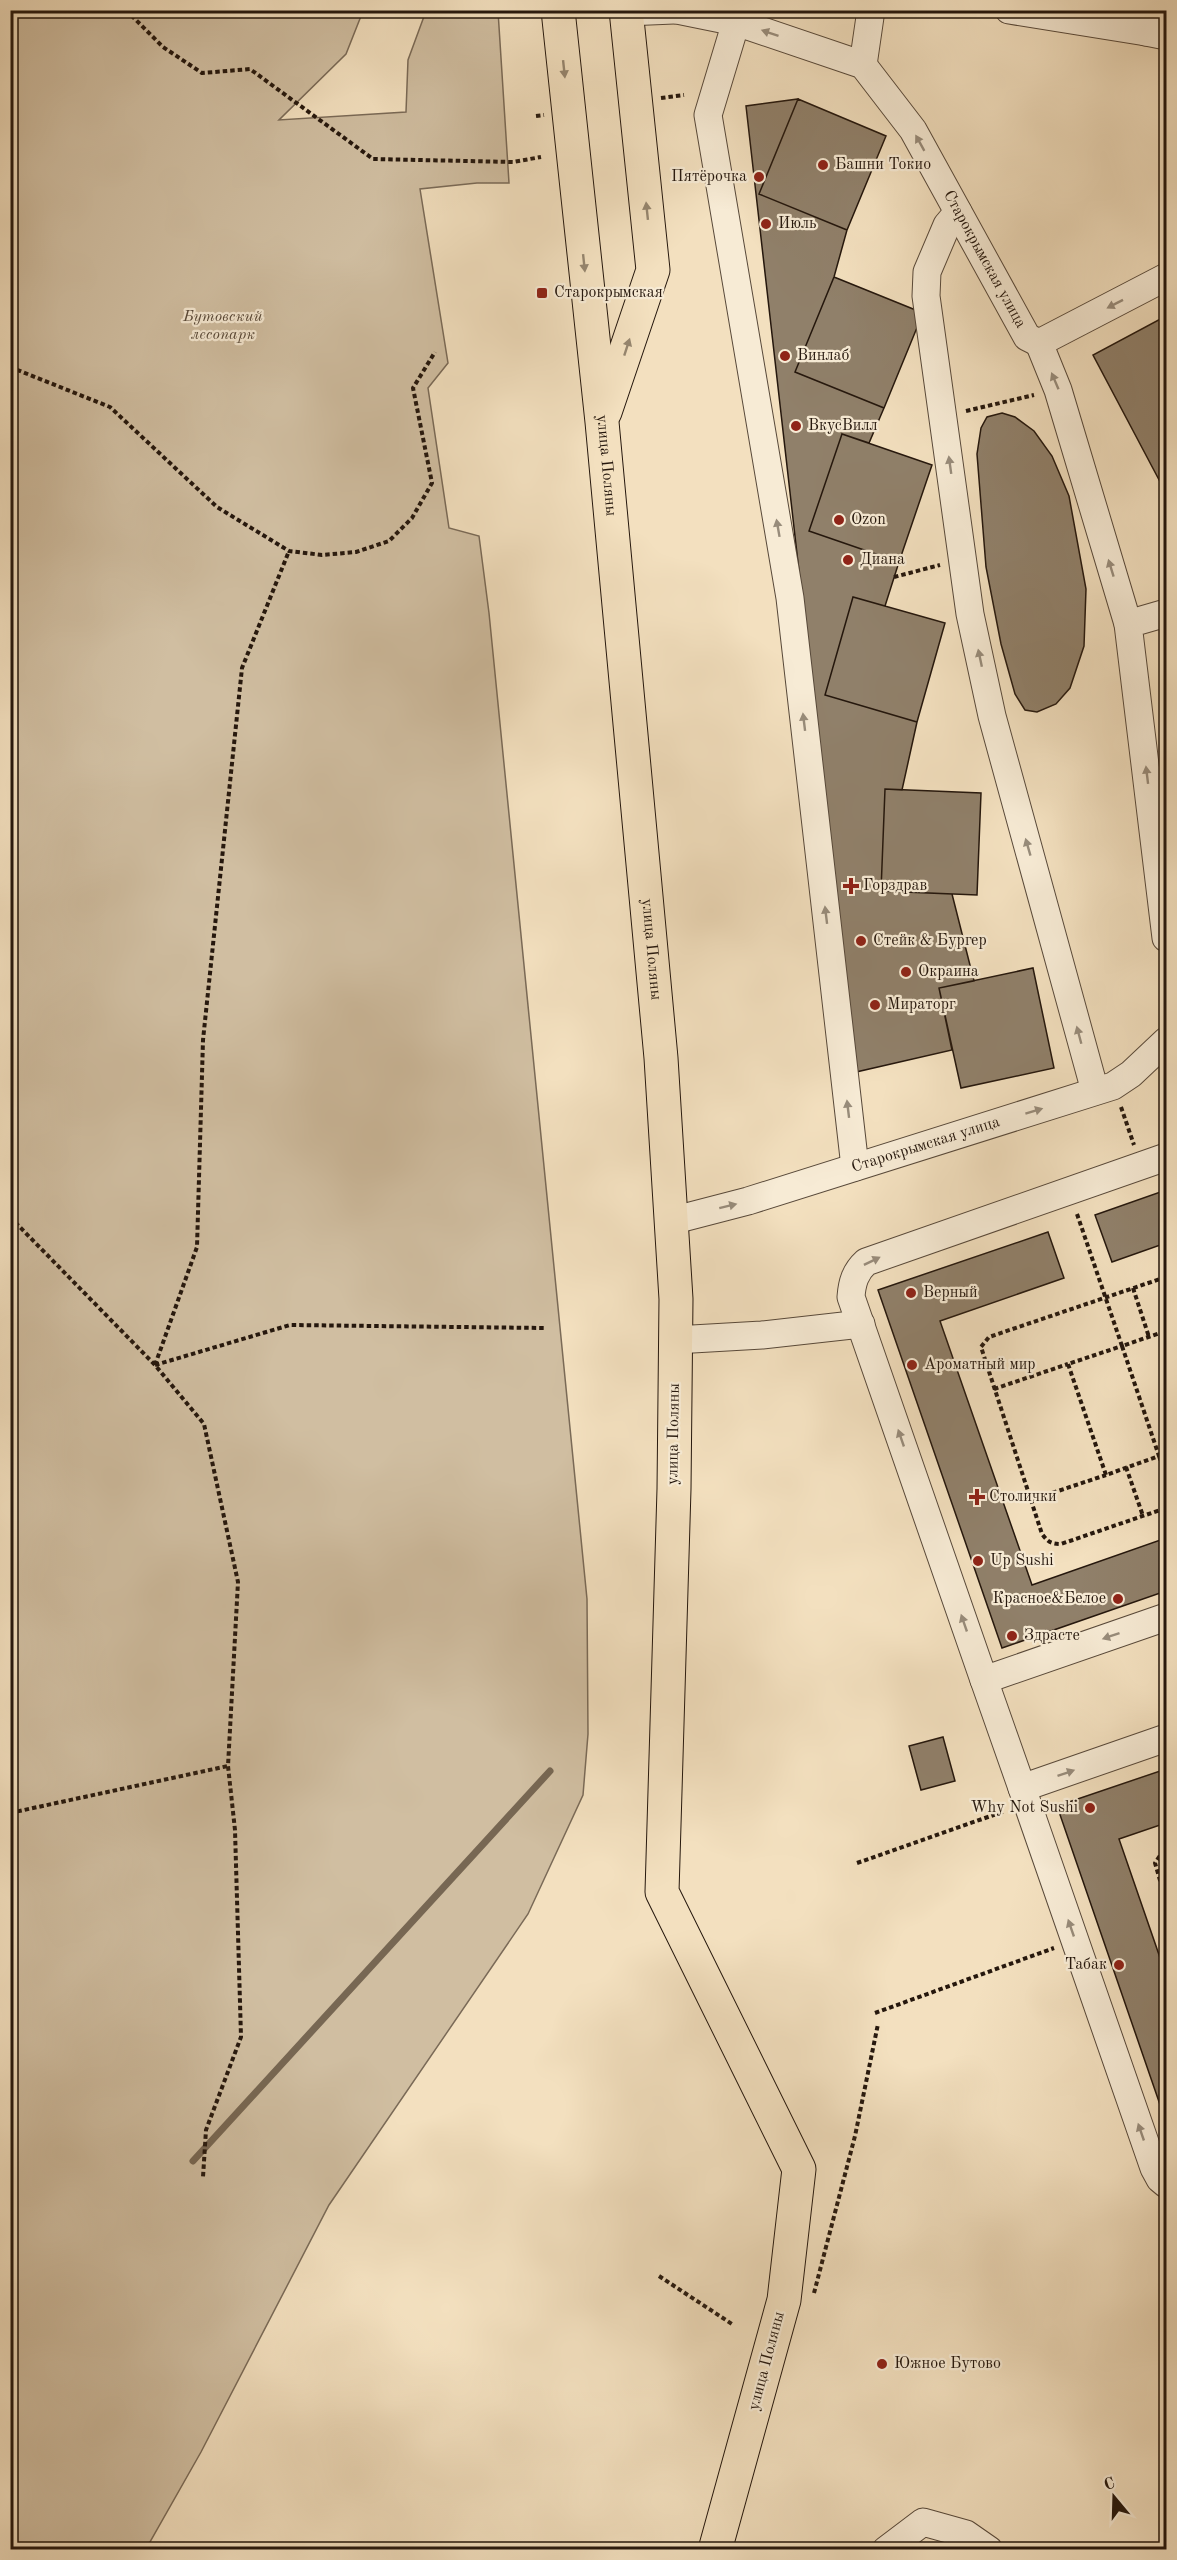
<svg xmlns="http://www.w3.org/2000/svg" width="1177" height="2560" viewBox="0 0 1177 2560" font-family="'Old Standard TT',serif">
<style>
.green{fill:#d0bea1;stroke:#7a6a57;stroke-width:1.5}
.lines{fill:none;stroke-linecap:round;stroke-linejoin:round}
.stream{stroke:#776753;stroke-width:7}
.building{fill:#90806a;stroke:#25170d;stroke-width:1.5}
.minor-casing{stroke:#58493a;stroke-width:29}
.major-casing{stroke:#25170d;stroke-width:35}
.path{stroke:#25170d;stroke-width:4;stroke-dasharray:4.5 3;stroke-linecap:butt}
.minor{stroke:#f7ebd5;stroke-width:27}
.major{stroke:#f3e0bf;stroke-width:33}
.oneway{fill:#988c7b}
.oneway2{fill:#96866f}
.poi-dot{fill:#8f2418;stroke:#f7ebd5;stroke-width:2}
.labels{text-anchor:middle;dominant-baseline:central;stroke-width:4.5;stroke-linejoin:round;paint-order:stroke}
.poi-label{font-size:16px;fill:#25170d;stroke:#f7ebd5;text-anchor:start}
.street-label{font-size:16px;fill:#25170d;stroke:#f7ebd5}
.park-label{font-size:16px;font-style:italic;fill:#584939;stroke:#f7ebd5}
</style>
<rect width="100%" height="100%" fill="#f3e0bf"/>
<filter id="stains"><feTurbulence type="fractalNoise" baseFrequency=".00333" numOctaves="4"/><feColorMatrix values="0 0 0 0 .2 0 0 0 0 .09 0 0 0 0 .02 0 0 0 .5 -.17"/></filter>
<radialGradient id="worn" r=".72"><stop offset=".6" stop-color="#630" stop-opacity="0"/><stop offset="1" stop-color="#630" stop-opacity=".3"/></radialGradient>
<path class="green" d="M11 10 363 11 346 54 279 120 406 112 408 60 426 11H498L509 183H477L420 189 448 363 428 388 449 528 479 536 489 613 587 1599 588 1734 583 1795 528 1914 329 2205 201 2452 146 2549H11Z"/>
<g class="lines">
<path class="stream" d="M193 2161 550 1771"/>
</g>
<path class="building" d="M798 99 886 136 847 230 759 194Z
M798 99 759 194 847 230 834 277 795 372 884 408 869 443 842 434 809 531 899 562 885 606 853 597 825 695 917 722 902 790 885 789 881 891 952 894 974 981 939 988 952 1050 856 1072 746 106Z
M834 277 923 313 884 408 795 372Z
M1166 316V376L1164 377 1166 381V493L1093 355Z
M1002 413 1015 417 1034 431 1052 456 1069 496 1086 589 1084 646 1070 688 1056 704 1037 712 1025 710 1015 694 1001 644 986 567 977 454 981 428 987 417Z
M842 434 932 465 899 562 809 531Z
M853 597 945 623 917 722 825 695Z
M885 789 981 793 977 895 881 891Z
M1033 968 1054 1068 961 1088 939 988Z
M1166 1190V1243L1112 1262 1095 1215Z
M1048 1232 1064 1278 940 1321 1032 1585 1166 1538V1591L1002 1648 878 1290Z
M943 1737 955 1781 921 1790 909 1746Z
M1166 1769V1823L1119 1839 1166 1975V2122L1057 1806Z"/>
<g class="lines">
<g class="minor-casing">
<g id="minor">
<path id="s1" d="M677 10 736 22 863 65 913 130 1027 337 1039 343 1166 277"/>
<path d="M1009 10 1146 32"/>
<path d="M1151 10 1146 32 1166 36"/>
<path d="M626 12 674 10"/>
<path d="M736 22 708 115 790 598 855 1167"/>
<path d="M863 65 871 10"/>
<path d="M958 212 947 225 927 272 926 296 970 614 992 716 1095 1091"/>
<path d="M1039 343 1058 390 1128 624"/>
<path d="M1166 613 1128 624 1166 938"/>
<path d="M1166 1157 866 1262C855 1272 852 1283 851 1297L984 1680 1166 1617"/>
<path id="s2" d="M671 1221 748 1201 1113 1086 1131 1074 1166 1041"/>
<path d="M675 1340 762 1335 861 1324"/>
<path d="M984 1680 1022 1788"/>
<path d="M1166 1738 1022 1788 1154 2168 1160 2179 1166 2184"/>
<path d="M886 2550 923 2522 966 2534 989 2550"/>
</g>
</g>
<g class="major-casing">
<g id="major">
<path id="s3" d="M558 10 602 422 661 1058 676 1299 674 1489 662 1892 799 2169 784 2300 715 2550"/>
<path d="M605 412 653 270 626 10"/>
</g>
</g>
<path class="path" d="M126 10 163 47 202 73 250 69 373 159 513 162 541 157
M661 98 684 95
M536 116 544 115
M10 367 110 407 217 507 289 551 322 555 356 552 389 541 412 518 432 483 413 388 435 352
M966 411 1034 395
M894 577 940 565
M1121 1107 1134 1145
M1077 1214 1122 1346 1166 1331
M10 1217 155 1365 204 1424 238 1582 228 1766 235 1830 241 2037 206 2130 203 2177
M1166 1277 989 1337 981 1347 1042 1534C1048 1542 1051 1544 1061 1544L1166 1508
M1133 1288 1149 1337
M1122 1346 1159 1456 1106 1475 1068 1364Z
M155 1365 197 1247 203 1040 242 668 289 551
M155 1365 290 1325 544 1328
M994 1389 1068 1364
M1166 1454 1159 1456 1166 1477
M1126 1467 1143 1516
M1031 1500 1106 1475
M10 1813 228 1766
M1166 1852 1159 1857 1155 1863 1166 1901
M857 1863 1005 1811
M875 2013 1054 1948
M659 2276 732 2324
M814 2293 855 2136 878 2024"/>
<use href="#minor" class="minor"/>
<use href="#major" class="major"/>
</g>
<defs><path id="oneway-solid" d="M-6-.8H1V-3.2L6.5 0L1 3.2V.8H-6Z" transform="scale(1.5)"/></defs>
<g class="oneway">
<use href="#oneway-solid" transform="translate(770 33) rotate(-161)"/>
<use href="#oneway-solid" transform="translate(920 143) rotate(-119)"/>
<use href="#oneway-solid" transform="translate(1115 304) rotate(153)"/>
<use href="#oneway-solid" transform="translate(1055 381) rotate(-113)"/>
<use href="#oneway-solid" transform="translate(950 465) rotate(-98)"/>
<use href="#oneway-solid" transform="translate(778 528) rotate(-100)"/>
<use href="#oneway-solid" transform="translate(1111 568) rotate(-107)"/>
<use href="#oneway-solid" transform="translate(980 658) rotate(-102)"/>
<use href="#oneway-solid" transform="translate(804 722) rotate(-97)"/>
<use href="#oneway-solid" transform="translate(1147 775) rotate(-97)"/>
<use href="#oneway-solid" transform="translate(1028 847) rotate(-106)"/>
<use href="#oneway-solid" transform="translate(826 915) rotate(-97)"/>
<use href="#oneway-solid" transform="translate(1079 1035) rotate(-105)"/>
<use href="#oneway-solid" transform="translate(848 1109) rotate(-97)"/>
<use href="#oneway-solid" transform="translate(1034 1111) rotate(-17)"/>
<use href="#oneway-solid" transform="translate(728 1206) rotate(-14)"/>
<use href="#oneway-solid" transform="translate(872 1261) rotate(-26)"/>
<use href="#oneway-solid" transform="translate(901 1438) rotate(-109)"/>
<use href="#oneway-solid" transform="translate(964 1623) rotate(-109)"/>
<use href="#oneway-solid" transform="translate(1111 1636) rotate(161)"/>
<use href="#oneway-solid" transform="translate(1066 1773) rotate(-19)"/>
<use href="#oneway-solid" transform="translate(1071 1928) rotate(-109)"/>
<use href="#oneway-solid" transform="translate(1141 2132) rotate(-109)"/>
</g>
<g class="oneway2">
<use href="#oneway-solid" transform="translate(564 69) rotate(84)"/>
<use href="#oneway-solid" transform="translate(647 211) rotate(-96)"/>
<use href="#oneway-solid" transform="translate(584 263) rotate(84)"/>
<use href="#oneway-solid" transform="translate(627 347) rotate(-72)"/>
</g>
<g class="poi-dot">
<circle cx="823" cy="165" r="6"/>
<circle cx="759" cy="177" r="6"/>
<circle cx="766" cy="224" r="6"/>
<rect x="536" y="287" width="12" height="12" rx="3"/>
<circle cx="785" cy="356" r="6"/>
<circle cx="796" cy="426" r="6"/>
<circle cx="839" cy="520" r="6"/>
<circle cx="848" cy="560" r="6"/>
<path d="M848 877h6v6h6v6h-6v6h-6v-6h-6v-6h6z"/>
<circle cx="861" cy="941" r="6"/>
<circle cx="906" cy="972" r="6"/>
<circle cx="875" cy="1005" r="6"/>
<circle cx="911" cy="1293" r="6"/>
<circle cx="912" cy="1365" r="6"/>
<path d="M974 1488h6v6h6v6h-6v6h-6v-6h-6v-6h6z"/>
<circle cx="978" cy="1561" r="6"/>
<circle cx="1118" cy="1599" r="6"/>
<circle cx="1012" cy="1636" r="6"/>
<circle cx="1090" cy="1808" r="6"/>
<circle cx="1119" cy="1965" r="6"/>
<circle cx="882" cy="2364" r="6"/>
</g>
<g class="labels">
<g class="poi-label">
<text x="835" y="165">Башни Токио</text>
<text x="747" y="177" text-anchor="end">Пятёрочка</text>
<text x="778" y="224">Июль</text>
<text x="554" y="293">Старокрымская</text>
<text x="797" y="356">Винлаб</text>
<text x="808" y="426">ВкусВилл</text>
<text x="851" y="520">Ozon</text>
<text x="860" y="560">Диана</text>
<text x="863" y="886">Горздрав</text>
<text x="873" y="941">Стейк &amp; Бургер</text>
<text x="918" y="972">Окраина</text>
<text x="887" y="1005">Мираторг</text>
<text x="923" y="1293">Верный</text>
<text x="924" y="1365">Ароматный мир</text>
<text x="989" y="1497">Столички</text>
<text x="990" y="1561">Up Sushi</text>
<text x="1106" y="1599" text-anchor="end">Красное&amp;Белое</text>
<text x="1024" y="1636">Здрасте</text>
<text x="1078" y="1808" text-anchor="end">Why Not Sushi</text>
<text x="1107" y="1965" text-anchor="end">Табак</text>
<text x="894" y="2364">Южное Бутово</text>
</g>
<g class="street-label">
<text stroke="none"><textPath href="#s1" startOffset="424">Старокрымская улица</textPath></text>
<text stroke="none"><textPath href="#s3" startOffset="458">улица Поляны</textPath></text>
<text stroke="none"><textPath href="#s3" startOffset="944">улица Поляны</textPath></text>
<text stroke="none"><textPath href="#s2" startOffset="266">Старокрымская улица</textPath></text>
<text transform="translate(674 1434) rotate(-89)">улица Поляны</text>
<text transform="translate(767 2361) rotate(-75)">улица Поляны</text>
</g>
<g class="park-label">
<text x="223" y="317">Бутовский<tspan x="223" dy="18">лесопарк</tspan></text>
</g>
</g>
<rect width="1177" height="2560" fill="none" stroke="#f3e0bf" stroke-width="36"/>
<rect x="12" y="12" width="1153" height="2536" fill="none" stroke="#25170d" stroke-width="3"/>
<rect x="18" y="18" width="1141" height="2524" fill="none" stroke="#25170d" stroke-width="1.5"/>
<g transform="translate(1114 2497) rotate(341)" stroke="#f7ebd5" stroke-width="4.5" paint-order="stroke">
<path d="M0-4.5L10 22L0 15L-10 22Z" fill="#25170d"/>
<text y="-9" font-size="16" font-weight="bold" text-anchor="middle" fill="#25170d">С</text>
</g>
<rect width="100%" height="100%" filter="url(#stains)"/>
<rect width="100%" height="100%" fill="url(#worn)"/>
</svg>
